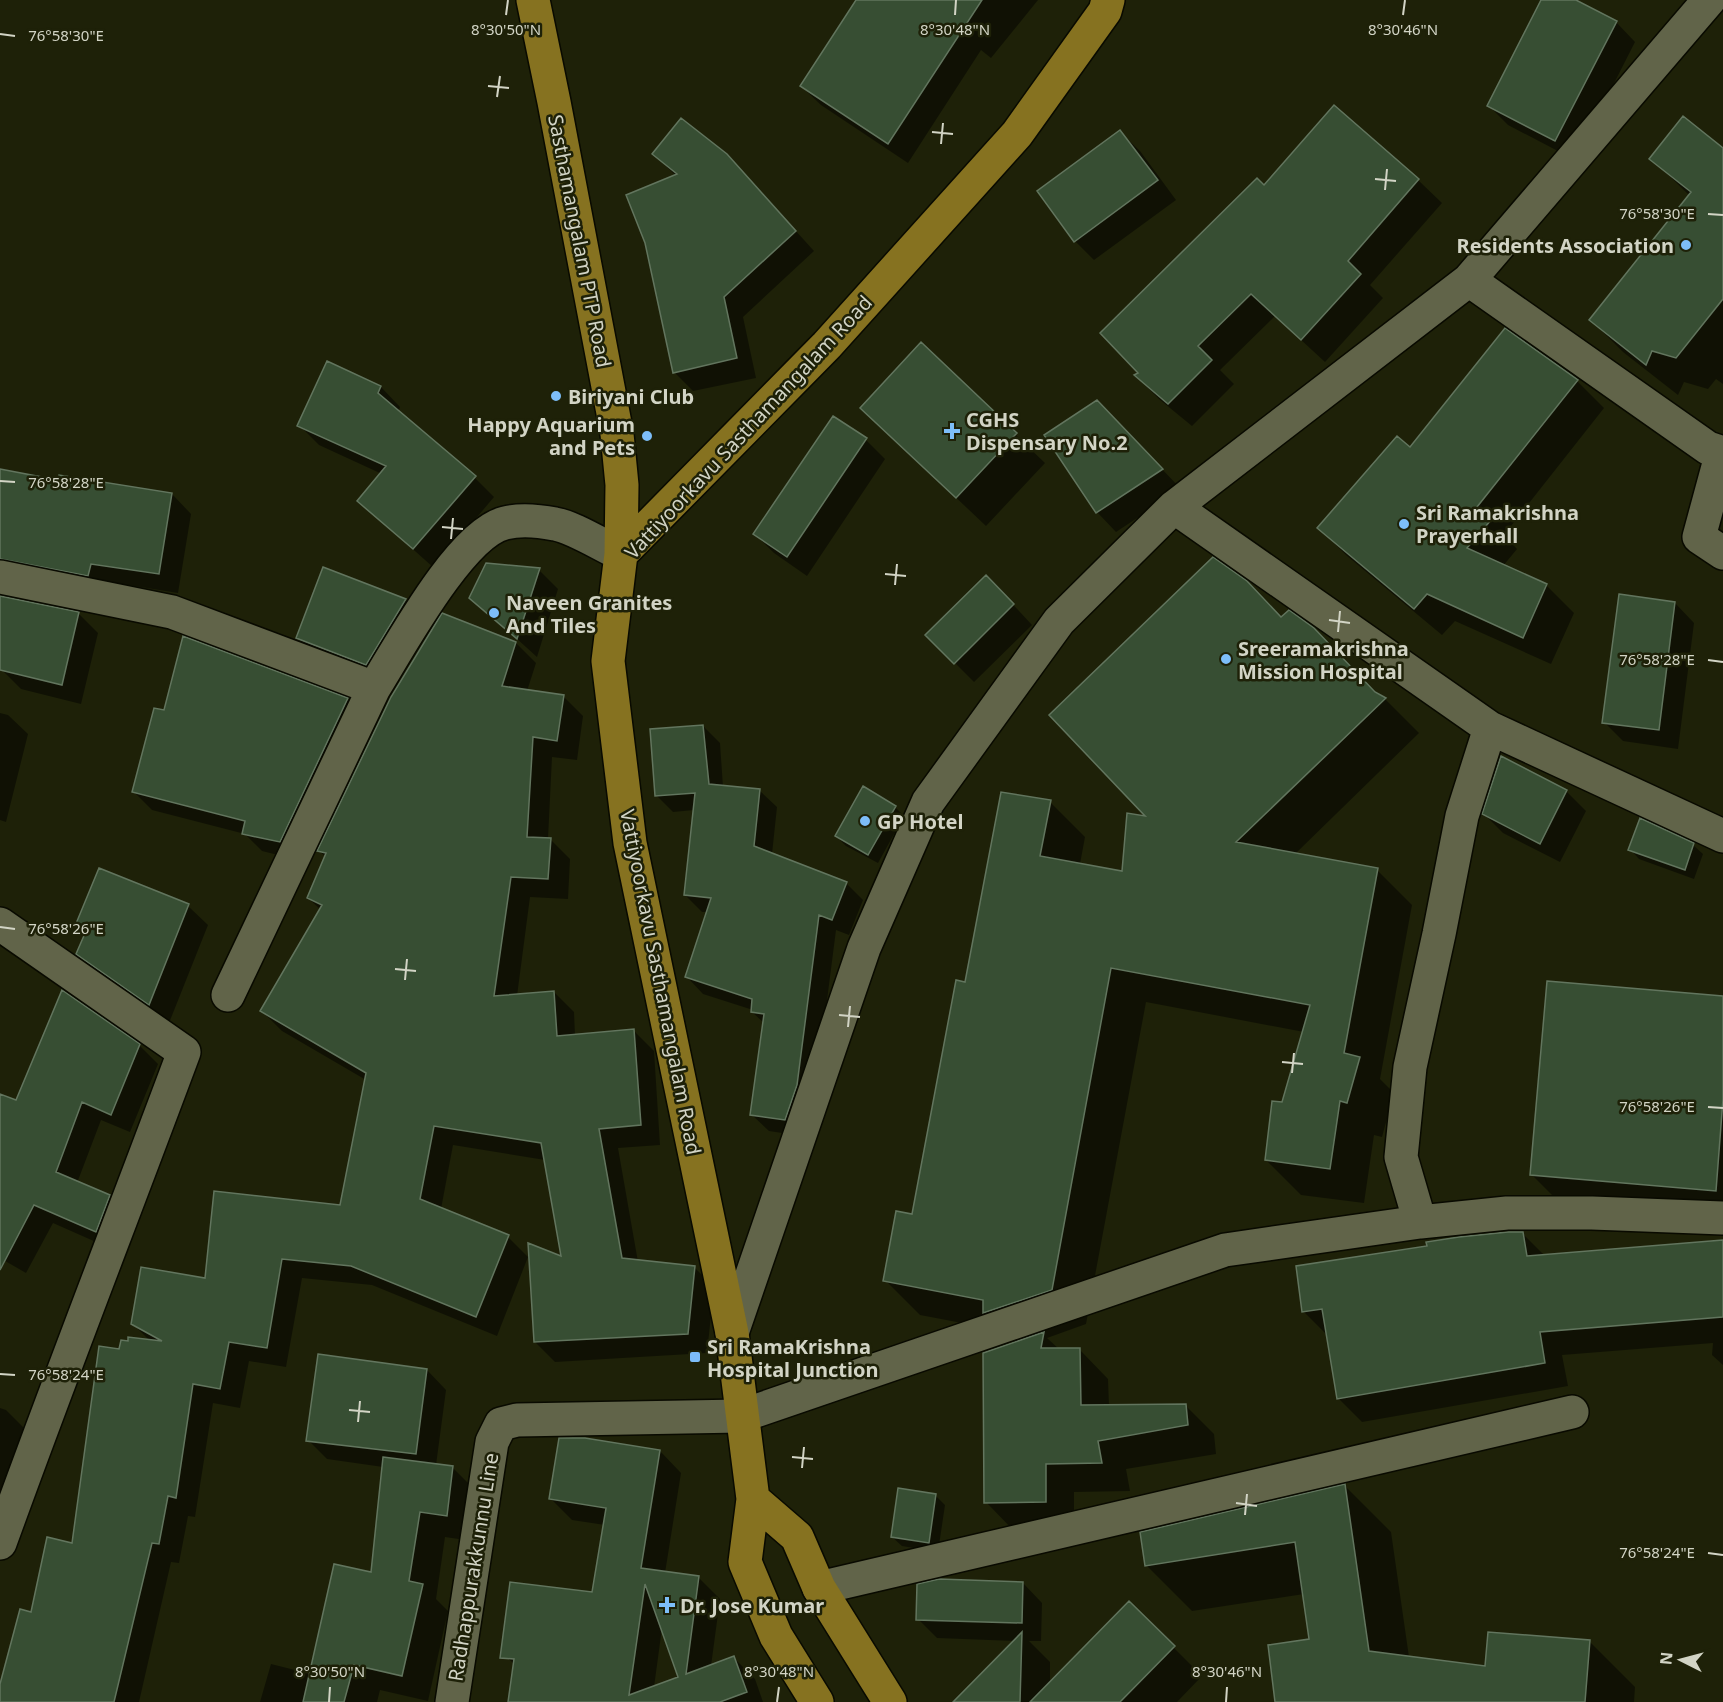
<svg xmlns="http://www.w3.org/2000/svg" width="1723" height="1702" viewBox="0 0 1723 1702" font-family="'Noto Sans',sans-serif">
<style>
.shadow{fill:#0007}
.building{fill:#374e33;stroke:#62755e;stroke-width:1.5;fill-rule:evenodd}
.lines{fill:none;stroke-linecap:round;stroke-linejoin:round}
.minor-casing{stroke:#090a00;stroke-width:36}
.major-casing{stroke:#090a00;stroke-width:36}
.minor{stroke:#616449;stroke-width:33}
.major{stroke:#867220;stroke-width:33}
.ticks{fill:none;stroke:#d2d4c5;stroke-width:2}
.poi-dot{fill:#7dbef9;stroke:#1e2108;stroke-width:2}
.labels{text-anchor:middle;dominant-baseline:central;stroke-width:5;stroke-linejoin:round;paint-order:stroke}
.street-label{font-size:20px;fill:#d2d4c5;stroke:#1e2108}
.poi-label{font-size:20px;font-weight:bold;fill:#d2d4c5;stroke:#1e2108;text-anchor:start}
.ticks-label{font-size:15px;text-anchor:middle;fill:#d2d4c5;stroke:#1e2108;stroke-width:5;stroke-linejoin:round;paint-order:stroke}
</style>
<rect width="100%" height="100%" fill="#1e2108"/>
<path class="shadow" d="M887 0H1038L991 58 981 50 908 163 821 105 801 86Z
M1543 0H1573L1616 22 1635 42 1575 160 1508 125 1489 106Z
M1335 107 1418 180 1442 203 1370 285 1383 298 1325 362 1275 316 1220 370 1234 384 1192 426 1159 399 1136 376 1140 373 1264 187Z
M1120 132 1140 151 1176 200 1094 260 1075 241Z
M1723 150V384L1716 379 1708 389 1684 382 1678 395 1623 352 1591 320 1690 196 1651 158Z
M654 154 746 176 814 251 743 317 756 378 693 391 674 372 676 176Z
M921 344 1045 463 986 526 891 436Z
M327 363 381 387 400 407 398 412 475 478 494 497 434 568 359 501 382 474 319 445 299 425Z
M1577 381 1604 408 1504 535 1517 549 1503 566 1546 585 1574 613 1551 664 1455 621 1442 635 1346 555 1319 528 1410 450Z
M1116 421 1181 489 1116 532 1097 512 1046 435Z
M866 440 885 459 807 576 774 553 754 533Z
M0 471 59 482 172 494 191 514 178 593 110 582 107 594 47 582 27 563 0 552Z
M324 569 406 601 425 620 386 683 317 658 297 638Z
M539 570 558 589 537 657 471 597Z
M1005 596 1032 625 974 682 955 663Z
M1675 603 1694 623 1678 749 1623 741 1604 722Z
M79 614 98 633 81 704 21 689 1 669Z
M1282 618 1385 699 1419 733 1294 855 1377 870 1412 905 1380 1079 1394 1093 1382 1137 1374 1135 1364 1203 1301 1195 1266 1160 1304 1032 1146 1002 1086 1324 1047 1338 1060 1350H1080L1108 1379 1109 1406 1185 1405 1214 1434 1216 1454 1126 1469 1130 1491 1074 1492V1530L1014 1531 986 1502 1015 1343 1004 1331 920 1315 885 1280 914 1216 967 984 1050 802 1085 837 1080 864 1123 872 1149 819Z
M184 638 347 700 366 718 298 860 262 851 245 834 152 810 134 792 165 712Z
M516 643 536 663 527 691 563 696 583 716 577 760 552 757 548 839H550L570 859 568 899 530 897 517 996 554 992 574 1012 575 1036 634 1031 654 1051 660 1145 618 1148 638 1262 694 1267 714 1287 707 1353 555 1362 535 1342 563 1259 545 1160 453 1145 441 1209 508 1237 528 1257 497 1336 372 1285 302 1278 286 1367 249 1361 240 1408 213 1403 195 1517 188 1516 179 1563 171 1562 139 1702H0V1687L32 1614 74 1545 121 1350 150 1341 132 1323 206 1280 342 1206 366 1080 282 1031 262 1011 321 910 308 898 326 857 319 851Z
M0 713 8 715 28 734 6 822 0 820Z
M703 726 720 743 723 787 760 791 777 807 772 854 846 883 863 900 849 935 836 930 814 1102 802 1136 769 1131 752 1115 764 1023 752 1012 753 1010 703 994 687 977 708 912H702L685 895 694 810 673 812 656 795Z
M1502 758 1567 792 1586 811 1560 862 1503 833 1484 814Z
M895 807 904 816 878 863 846 846 836 836Z
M1693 845 1703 854 1694 879 1639 859 1630 849Z
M188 906 208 925 169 1023 98 974 78 954 86 935 77 926Z
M1723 997V1225L1569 1212 1532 1175Z
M139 1045 158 1064 130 1132 101 1120 77 1183 109 1197 128 1215 114 1250 53 1223 26 1273 0 1258V1095L17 1102Z
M1522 1233 1545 1256 1723 1241V1365L1712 1355 1713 1343 1562 1355 1568 1386 1362 1422 1339 1399 1327 1335 1303 1311Z
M427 1370 446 1390 436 1465 452 1467 478 1493 472 1541 445 1537 436 1599 448 1611 428 1701 380 1690 377 1702H260L271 1664 311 1674 372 1574 383 1467 327 1459 308 1440Z
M0 1408 6 1410 29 1433 0 1517Z
M660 1451 681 1473 665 1573 698 1577 720 1599 711 1666 734 1658 755 1679 763 1702H689L662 1628 652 1702H509L515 1665 508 1658 594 1594 605 1525 572 1520 550 1498Z
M1345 1486 1391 1532 1409 1657 1487 1668 1589 1641 1635 1687 1634 1702H1277L1310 1640 1304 1594 1192 1611 1146 1565Z
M935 1495 945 1505 938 1552 902 1546 892 1537Z
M1023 1583 1042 1603 1041 1641H1029L1050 1662V1684L1129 1603 1202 1676 1177 1702H962L1015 1641 937 1638 918 1619Z"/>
<path class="building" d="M856 0H982L888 144 800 86Z
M1541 0H1576L1617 21 1555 141 1487 106Z
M1334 105 1419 179 1348 261 1361 274 1301 340 1251 294 1198 346 1212 360 1168 404 1134 375 1138 373 1100 333 1257 178 1264 185Z
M1683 116 1723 148V299L1676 358 1652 351 1646 365 1589 320 1691 192 1649 159Z
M681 118 727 154 796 231 724 297 737 358 673 373 645 243 626 195 677 174 652 154Z
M1120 130 1158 180 1074 242 1037 191Z
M1505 328 1578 380 1477 507 1491 520 1467 548 1547 584 1523 638 1427 594 1414 609 1317 528 1397 436 1410 447Z
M921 342 1017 433 956 498 860 408Z
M327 361 381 386 378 393 476 476 413 549 357 501 386 466 297 426Z
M1097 400 1163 469 1096 513 1044 435Z
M833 416 867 438 787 557 753 534Z
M0 469 58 480 59 475 172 493 159 574 91 564 88 576 0 559Z
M1213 557 1247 581 1281 617 1289 610 1314 628 1375 692 1386 698 1236 842 1378 868 1344 1053 1360 1057 1347 1103 1340 1101 1330 1169 1265 1160 1272 1101 1282 1102 1310 1005 1111 968 1052 1290 983 1313V1300L883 1281 896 1211 912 1214 956 980 965 982 1001 792 1051 800 1040 856 1122 871 1127 813 1145 816 1049 715Z
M486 563 540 568 517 639 469 598Z
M323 567 406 599 366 665 296 638Z
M986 575 1014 604 954 664 925 635Z
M1619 594 1675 602 1659 730 1602 723Z
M0 596 79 612 62 685 0 670Z
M442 613 516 642 502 686 564 695 557 741 533 737 527 837 551 838 548 879 511 877 494 996 554 991 557 1036 634 1029 641 1125 599 1129 622 1258 695 1266 688 1334 534 1342 528 1243 561 1256 541 1143 434 1126 420 1199 509 1235 476 1317 351 1266 282 1259 267 1348 229 1342 220 1389 193 1384 176 1498 168 1496 159 1544 152 1543 114 1702H0V1684L20 1609 31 1612 47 1537 72 1543 99 1346 119 1349 121 1340 128 1341V1337L162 1341 131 1324 141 1267 205 1278 214 1191 340 1205 366 1073 260 1011 322 905 307 898 326 853 317 851 391 697Z
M183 636 348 698 280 842 242 834 245 821 132 792 154 708 164 710Z
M703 725 709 784 760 789 754 846 847 882 832 920 819 915 797 1085 785 1120 750 1115 764 1014 751 1012 752 999 685 977 711 898 684 895 695 793 655 796 650 729Z
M1501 756 1567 790 1540 844 1482 814Z
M863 786 896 806 868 855 835 836Z
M1640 818 1694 843 1685 870 1628 850Z
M99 868 189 904 149 1005 76 954 86 931 75 926Z
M1547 981 1723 996V1099L1716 1191 1530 1175Z
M62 990 140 1044 111 1115 82 1102 56 1172 110 1195 96 1232 34 1205 0 1270V1094L16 1100Z
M1508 1232H1523L1527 1256 1723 1240V1317L1540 1332 1545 1363 1337 1399 1322 1309 1302 1312 1296 1266 1427 1246 1426 1242 1459 1237Z
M1044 1332 1041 1348H1080L1081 1405 1186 1404 1188 1425 1098 1441 1102 1463 1046 1464V1502L984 1503 983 1353Z
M318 1354 427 1369 416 1454 306 1441Z
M559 1438H585L660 1450 641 1568 699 1576 686 1674 734 1656 747 1692 720 1702H508L514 1659 500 1658 510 1582 592 1592 606 1508 549 1499ZM645 1584 678 1677 629 1695Z
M383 1457 453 1466 447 1516 420 1512 409 1581 423 1584 402 1676 354 1665 344 1702H303L334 1564 371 1572Z
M1345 1484 1369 1651 1485 1666 1488 1632 1590 1640 1585 1702H1275L1268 1645 1309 1639 1295 1542 1145 1566 1140 1532Z
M898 1488 936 1494 929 1543 891 1537Z
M939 1579 1023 1582 1022 1623 916 1620 917 1584Z
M1129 1601 1175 1646 1120 1702H1030Z
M1022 1632 1020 1702H953Z"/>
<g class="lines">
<g class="minor-casing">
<path id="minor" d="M1469 280 1708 448 1723 453
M1722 452 1699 537 1723 553
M1174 507 1490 728 1723 836
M0 577 172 612 374 688C399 648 460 534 505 523 520 519 540 521 555 524 573 527 603 546 621 554
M0 924 184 1052C123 1216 59 1379 0 1543
M228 995 374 688
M1420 1222 1401 1157 1410 1067 1439 934 1462 816 1490 728
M732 1333 864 948 928 802 1059 621 1174 507 1469 280 1709 0
M819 1588 1572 1412
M452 1702 492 1442 501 1424 517 1420 741 1416 1225 1250 1420 1222 1507 1213H1592L1723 1218"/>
</g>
<g class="major-casing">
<path id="major" d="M533 0 554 102 617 434 622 485 621 554 608 661 630 843 732 1333 753 1499 745 1562 776 1636 817 1702
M621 554 827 345 1017 134 1105 11 1108 0
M753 1499 797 1537 819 1588 890 1702"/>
</g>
<use href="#minor" class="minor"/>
<use href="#major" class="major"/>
</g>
<path class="ticks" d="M506 15 508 0M955 15 956 0M1403 15 1405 0M0 34 15 36M488 86 509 88M497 97 500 76M932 132 953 134M941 144 943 123M1375 179 1396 181M1385 190 1387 169M1708 214 1723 215M0 481 15 482M442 527 463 529M451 539 453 518M885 574 906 576M895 585 897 564M1329 620 1350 623M1338 632 1340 611M1708 660 1723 662M0 927 15 929M395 969 416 971M405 980 407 959M839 1015 860 1017M848 1027 850 1006M1282 1062 1303 1064M1292 1073 1294 1053M1708 1107 1723 1108M0 1374 15 1375M349 1410 370 1412M358 1422 360 1401M792 1457 813 1459M802 1468 804 1447M1236 1503 1257 1506M1245 1515 1247 1494M1708 1553 1723 1555M329 1702 330 1687M777 1702 779 1687M1226 1702 1227 1687"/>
<g class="poi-dot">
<circle cx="1686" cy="245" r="6"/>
<circle cx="556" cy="396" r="6"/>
<path d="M949 422h6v6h6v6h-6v6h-6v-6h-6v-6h6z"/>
<circle cx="647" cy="436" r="6"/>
<circle cx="1404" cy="524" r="6"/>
<circle cx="494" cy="613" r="6"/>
<circle cx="1226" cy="659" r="6"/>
<circle cx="865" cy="821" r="6"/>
<rect x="689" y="1351" width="12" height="12" rx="3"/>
<path d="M664 1596h6v6h6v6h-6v6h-6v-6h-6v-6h6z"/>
</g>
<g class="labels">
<g class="street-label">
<text transform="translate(580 241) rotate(79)">Sasthamangalam PTP Road</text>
<text transform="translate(748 427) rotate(-47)">Vattiyoorkavu Sasthamangalam Road</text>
<text transform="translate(661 982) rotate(79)">Vattiyoorkavu Sasthamangalam Road</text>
<text transform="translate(473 1567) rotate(-81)">Radhappurakkunnu Line</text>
</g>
<g class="poi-label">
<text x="1674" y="245" text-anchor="end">Residents Association</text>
<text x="568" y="396">Biriyani Club</text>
<text x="966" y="419">CGHS<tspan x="966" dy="23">Dispensary No.2</tspan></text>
<text x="635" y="424" text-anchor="end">Happy Aquarium<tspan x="635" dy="23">and Pets</tspan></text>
<text x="1416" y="512">Sri Ramakrishna<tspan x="1416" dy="23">Prayerhall</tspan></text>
<text x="506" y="602">Naveen Granites<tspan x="506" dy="23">And Tiles</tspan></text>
<text x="1238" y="648">Sreeramakrishna<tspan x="1238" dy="23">Mission Hospital</tspan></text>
<text x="877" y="821">GP Hotel</text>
<text x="707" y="1346">Sri RamaKrishna<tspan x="707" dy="23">Hospital Junction</tspan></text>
<text x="680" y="1605">Dr. Jose Kumar</text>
</g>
</g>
<g class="ticks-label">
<text x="506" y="35">8°30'50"N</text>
<text x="955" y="35">8°30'48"N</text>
<text x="1403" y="35">8°30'46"N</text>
<text x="66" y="41">76°58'30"E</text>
<text x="1657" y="219">76°58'30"E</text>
<text x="66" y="488">76°58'28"E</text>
<text x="1657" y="665">76°58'28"E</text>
<text x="66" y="934">76°58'26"E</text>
<text x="1657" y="1112">76°58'26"E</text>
<text x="66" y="1380">76°58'24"E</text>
<text x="1657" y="1558">76°58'24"E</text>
<text x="330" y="1677">8°30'50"N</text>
<text x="779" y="1677">8°30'48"N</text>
<text x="1227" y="1677">8°30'46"N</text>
</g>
<g transform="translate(1681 1660) rotate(276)" stroke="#1e2108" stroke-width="4.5" paint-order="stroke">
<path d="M0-4.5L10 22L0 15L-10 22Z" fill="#d2d4c5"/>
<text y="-9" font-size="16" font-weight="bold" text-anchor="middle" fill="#d2d4c5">N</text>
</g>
</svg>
